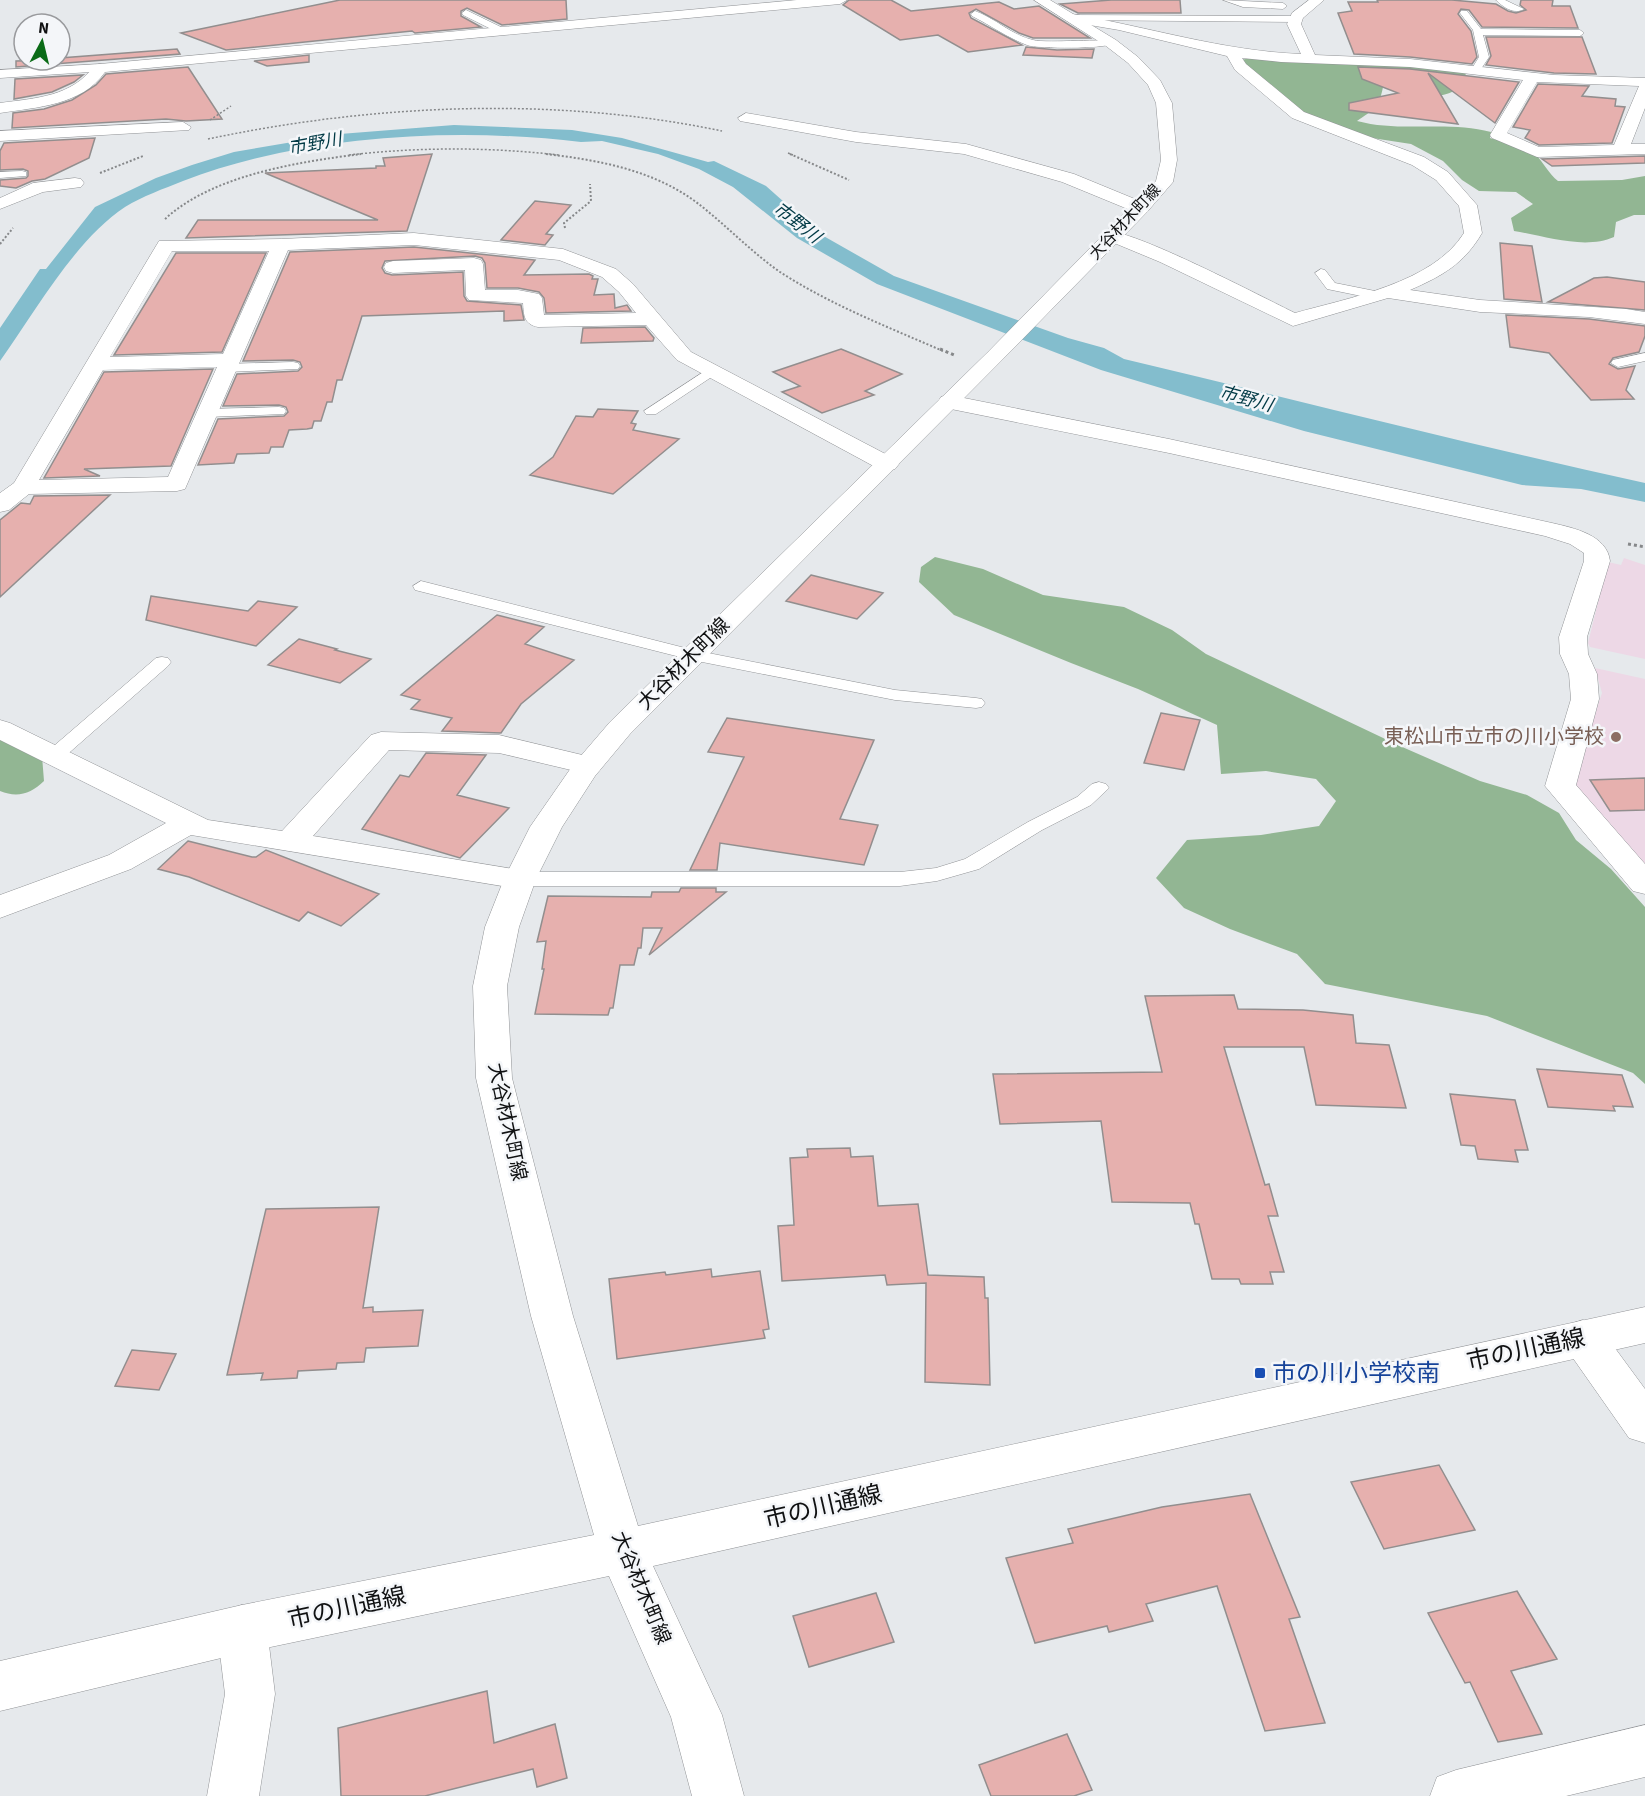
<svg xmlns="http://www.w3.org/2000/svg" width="1645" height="1796" viewBox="0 0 1645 1796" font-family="'Source Sans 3','Noto Sans JP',sans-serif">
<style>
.education{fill:#edd8e6}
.forest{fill:#92b693}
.water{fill:#83bdcd}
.building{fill:#e6b0ae;stroke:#928e8e;stroke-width:1.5}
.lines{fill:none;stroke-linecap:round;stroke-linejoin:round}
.lane-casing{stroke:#919396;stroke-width:1}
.street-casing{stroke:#919396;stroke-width:1}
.secondary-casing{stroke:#919396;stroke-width:1}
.path-far2{stroke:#86888a;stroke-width:1.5;stroke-dasharray:2 2;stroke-linecap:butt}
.path-far1{stroke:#86888a;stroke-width:2;stroke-dasharray:2 2;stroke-linecap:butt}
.path{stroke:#86888a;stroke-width:3;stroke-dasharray:3 3;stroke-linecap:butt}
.lane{fill:#fff;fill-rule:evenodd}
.street{fill:#fff;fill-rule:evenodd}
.secondary{fill:#fff;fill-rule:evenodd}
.education-dot{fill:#8d6e63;stroke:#f4f6f9;stroke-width:2}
.transit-dot{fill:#1a4fb4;stroke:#f4f6f9;stroke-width:2}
.labels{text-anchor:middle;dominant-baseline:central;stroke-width:5;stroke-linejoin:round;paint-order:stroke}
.far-street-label{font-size:16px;fill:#101112;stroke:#f4f6f9}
.far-water-label{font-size:18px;font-style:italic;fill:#023a46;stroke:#f4f6f9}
.street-label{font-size:20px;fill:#101112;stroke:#f4f6f9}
.education-label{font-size:20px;fill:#785e54;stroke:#f4f6f9;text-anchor:end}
.near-street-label{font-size:24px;fill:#101112;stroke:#f4f6f9}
.near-transit-label{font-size:24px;fill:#164399;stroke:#f4f6f9;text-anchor:start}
</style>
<rect width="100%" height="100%" fill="#e6e9ec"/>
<path class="education" d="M1624 558 1645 565V659L1590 647 1588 643 1608 562 1621 565Z
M1595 668 1645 679V869L1578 795 1573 780 1602 693Z"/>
<path class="forest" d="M1255 57 1431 68 1466 73C1457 110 1408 92 1383 87 1379 108 1373 110 1357 121 1402 133 1447 120 1491 132L1490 138C1504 142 1524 146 1536 155 1543 162 1549 174 1558 181L1622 180 1645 176V215H1634L1616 222 1614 237C1585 250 1544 236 1514 231L1511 218 1533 204 1516 192 1479 191 1462 180 1443 161 1411 144 1359 136 1303 112 1241 60Z
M935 557 983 569 1043 595 1124 607 1172 630 1206 654 1400 746 1480 781 1527 795 1559 813 1576 840 1611 869 1645 907V1084L1633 1073 1487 1016 1325 984 1297 954 1230 929 1184 908 1156 878 1187 840 1261 835 1319 826 1336 801 1316 779 1266 771 1221 774 1217 725 1138 689 1071 663 954 615 919 582 921 567Z
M0 739 42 756 44 781C31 794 17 798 0 791Z"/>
<path class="water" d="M454 125 572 130 622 138 708 162 714 161 766 186 820 234 894 276 1068 338 1104 348 1124 359C1298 400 1471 445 1645 483V502L1581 489 1522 485 1304 431 1101 370 877 284 797 238 733 187 699 169 658 154 602 141 581 142C455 127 302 135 183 181 163 189 143 196 125 207 75 240 35 312 0 361V328L40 269H46L95 207 156 178 192 165 234 152 340 134Z"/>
<path class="building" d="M340 0H566L567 19 502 25 467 8 461 11V16L481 27 415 33 412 31 226 50 181 33Z
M849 0H891L911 11 999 2 1014 9 1039 6 1090 38H1033L1019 33 976 9 969 13 971 18 1022 45 968 52 938 35 900 40 843 5Z
M1111 0H1180L1181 13H1078L1060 4Z
M1377 0H1452L1496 4 1508 11 1516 13 1526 10 1520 5 1521 0H1553L1552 6H1570L1578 28 1482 27 1469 10 1461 9 1458 14 1471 31 1477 57 1472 64 1410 57 1354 54 1338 13 1352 11 1348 2H1378Z
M1486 37H1582L1596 74 1554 73 1486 65 1491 56Z
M1026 47 1057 50 1094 49 1092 58 1023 55Z
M177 49 180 54 16 67V61L60 60V58Z
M309 55V62L267 66 254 61Z
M188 67 222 119 186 121 166 119 12 128 13 113 44 109 72 100 96 85 106 74Z
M1358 67 1410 69 1519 82 1495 123 1428 73 1458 124 1349 110V103L1398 93 1362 79Z
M83 75 74 82 52 92 14 99 15 79Z
M1538 84 1589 86 1582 96 1616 99 1615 106 1625 107 1612 143 1539 145 1525 138 1530 130 1513 127Z
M95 138 89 158 45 179 32 181 16 188 0 186V180L26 178 28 176V171L23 169 0 170V151L4 143Z
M432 154 407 231 186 238 198 220H378L265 173 376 168V166H385L383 158Z
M1645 156V163L1552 166 1542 159Z
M535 201 571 205 546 234 553 235 545 245 501 240Z
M1500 243 1532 246 1542 302 1504 299Z
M414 247 535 260 524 275 589 274 593 276 592 279H598L594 295 614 294 615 308 627 305 631 311 546 313 544 298 539 292 518 288H487L485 263 482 258 475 256 385 261 382 268 385 273 392 275 463 272 464 296 467 301 521 305 524 320 504 321V311L362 316 342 380H337L332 402H327L321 421H314L312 428 307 429 289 430 283 447H271L269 453 237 454 234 463 198 465 218 419 284 416 288 412 286 407 279 405 223 406 237 374 298 371 302 367 300 362 293 360 243 361 290 252Z
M176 253H266L222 352 114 355Z
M1607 277 1645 282V310L1548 302 1594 278Z
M1506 315 1589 319 1645 326V336L1639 352 1613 358 1609 364 1618 369 1635 366 1626 390 1634 399 1591 400 1549 353 1510 347Z
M645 327 654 338 653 341 581 343 583 328Z
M841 349 902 374 865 391 874 395 822 413 782 392 800 386 773 372Z
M213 369 171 466 84 469 100 476 44 478 104 372Z
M598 409 638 411 631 423 636 424 633 430 679 439 613 494 530 475 553 457 576 416 593 417Z
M110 495 0 597V520L21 503 30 504 34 496Z
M811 575 883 593 857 619 786 601Z
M151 596 248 611 258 601 297 607 256 646 146 620Z
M497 615 544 627 525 644 574 660 521 704 501 733 442 731 452 718 411 709 420 700 401 695Z
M299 639 337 649 335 650 371 659 340 683 268 665Z
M1161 713 1200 720 1184 770 1144 763Z
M727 718 874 740 840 819 878 825 864 865 720 843 717 870H690L744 757 708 752Z
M426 753 486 755 457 795 509 808 460 858 362 829 400 775 409 777Z
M1645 778V810L1610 811 1590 780Z
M188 841 252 857H256L266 850 379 894 341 926 308 912 299 921 189 877 158 869Z
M681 888H716V892H726L649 955 662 928H643L641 948H638L634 965H620L613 1008H610L608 1015 535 1014 544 969H542L546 941 537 942 548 896 651 897 652 892H679Z
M1234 995 1238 1009 1303 1010 1353 1015 1356 1043 1389 1045 1406 1108 1316 1105 1304 1047H1224L1265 1185 1269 1184 1278 1216H1268L1284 1272H1270L1273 1284H1241L1239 1279H1212L1199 1224H1195L1190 1203 1112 1202 1101 1121 1000 1124 993 1074 1162 1072 1145 996Z
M1537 1069 1622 1075 1633 1107 1613 1106 1615 1111 1548 1107Z
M1450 1094 1515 1100 1528 1150H1515L1518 1162 1478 1159 1475 1146 1461 1145Z
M850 1148 851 1157 873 1156 878 1206 918 1204 928 1275 984 1277 985 1298H988L990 1385 925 1382 926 1283 887 1285 885 1275 782 1281 778 1226 794 1225 790 1158 808 1157 807 1149Z
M379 1207 363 1308 373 1307V1312L423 1310 418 1346 366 1348 364 1362 337 1363 336 1369 298 1371 297 1378 261 1380 263 1373 227 1375 266 1209Z
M711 1269 712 1277 760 1271 769 1329 763 1330 765 1338 617 1359 609 1279 665 1272 666 1275Z
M132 1350 176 1354 159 1390 115 1386Z
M1439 1465 1475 1530 1384 1549 1351 1482Z
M1250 1494 1300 1617 1289 1619 1325 1723 1265 1731 1217 1586 1146 1604 1153 1621 1109 1632 1107 1626 1035 1643 1006 1558 1073 1543 1068 1529 1162 1507Z
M1517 1591 1557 1659 1511 1671 1542 1734 1498 1742 1470 1682 1465 1683 1428 1613Z
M876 1593 894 1642 809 1667 793 1616Z
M487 1691 494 1743 555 1724 567 1778 537 1787 533 1769 425 1796H341L338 1728Z
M1067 1734 1092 1790 1074 1796H991L979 1765Z"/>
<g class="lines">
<g class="lane-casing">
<path id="lane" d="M1223 0 1283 3 1287 6 1283 9 1243 7Z
M1496 0H1505L1524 9C1514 15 1503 7 1496 0Z
M466 10 507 30 508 32 501 34 463 15 462 13Z
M975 11C995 18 1013 36 1033 40 1049 44 1107 37 1115 43 1106 49 1038 49 1027 45 1008 38 990 25 972 16L971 14Z
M1461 11H1467L1481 29 1580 30 1584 33 1580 36 1483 35 1489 57 1479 72 1476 73 1471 70 1479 57 1473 30 1460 13Z
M1072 15 1295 16 1299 19 1295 22 1069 20 1068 18Z
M22 171 26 172V176L0 178V172Z
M1321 269 1325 270 1335 283 1380 292 1382 295 1376 299 1327 289 1315 273Z
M1645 353V361L1618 367 1611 363 1613 360Z
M293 362 298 363 300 366 298 369 226 372 219 368 226 364Z
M711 367 716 368 718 371 716 374 656 414H646L644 411Z
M279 407 284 408 286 411 284 414 207 417 200 413 207 409Z
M421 581 693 650 895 690 976 698 982 699 985 703 982 707 976 708 895 700 692 660 415 590 413 586Z
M162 657 168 658 171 662 168 666 62 759H48L46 755 48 751 156 658Z
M1099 782 1106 784 1109 788 1091 805 1042 830 979 869 937 881 900 886H520L513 884 510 879 513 874 520 872H900L936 868 965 859 1028 822 1077 797 1092 784Z"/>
</g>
<g class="street-casing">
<path id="street" d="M1309 0H1324L1303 18 1301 24 1315 55 1410 59 1554 75 1645 78V108L1631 144H1645V154L1537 157 1492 138 1490 135 1523 80 1410 67 1281 62 1242 58 1246 64 1304 112 1424 157 1448 172 1477 205 1482 233C1464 264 1442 276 1410 290L1480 300 1626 309 1645 312V324L1589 317 1480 312 1388 298 1293 326 1160 262 1107 240 1104 236 1107 232C1129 227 1266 299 1295 313 1348 298 1433 283 1464 233L1459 206 1436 180 1412 165 1292 118 1235 70 1227 56 1119 30 1072 22 1065 18 1072 14C1149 27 1223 51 1301 54L1287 24 1292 13ZM1537 82 1639 86 1614 145 1539 147 1507 133Z
M100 64 105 65 107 68 105 71 0 78V70Z
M746 113 856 132 966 144 1074 174 1147 204 1150 208 1147 212H1135L1062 182 964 154 856 142 740 121 738 118Z
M183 122 191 127 189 130 0 141V131Z
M75 178 81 179 84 183 81 187 43 192 0 209V198L33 183Z
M414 233 563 249 616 269 633 284 691 352 895 459 899 464 895 469 887 471 879 469 677 360 646 325 538 327C524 324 524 316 523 303L469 300 466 296 465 270 393 273 386 271 384 267 386 263 393 261 474 258 481 260 483 264 485 290H518L539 294 542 298 544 315 636 313 619 292 602 277 559 260 414 245 288 250 185 489 177 491 29 494 9 510 0 512V493L14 483 159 241 281 239ZM172 251H269L223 354 110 357ZM217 367 168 477 39 480 103 370Z
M949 395 1169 439 1552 523C1574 528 1607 535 1610 561L1587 637 1588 654 1597 674 1599 699 1576 785 1645 864V894L1633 891 1545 786 1571 699 1569 674 1560 654 1559 637 1584 561V553L1570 544 1545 536 1169 453 941 407 938 402 941 397Z
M0 720 10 723 208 820 282 831 371 735 381 732 499 735 599 759 603 765 599 771 588 774 499 753 389 750 313 836 532 872 536 879 532 886 520 889 191 835 131 869 0 918V895L109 855 166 823 0 740Z
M1583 1320 1598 1325 1645 1389V1443L1629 1438 1568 1351 1562 1338 1568 1325Z
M242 1605 259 1612 267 1629 275 1694 259 1796H207L225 1694 217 1629 225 1612Z
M1645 1725V1777L1566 1796H1430L1437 1777 1456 1770Z"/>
</g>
<g class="secondary-casing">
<path id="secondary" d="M797 0H847L840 4 105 72C81 106 37 107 0 113V103C36 98 72 97 95 65L100 64Z
M1034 0H1050L1116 40 1138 57 1160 80 1172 103 1177 160 1173 182 1147 212 1002 360 630 734 595 776 562 827 536 879 519 927 507 986 512 1078 573 1316 638 1526 1645 1307V1343L653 1566 722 1715 744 1796H692L671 1717 609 1576 242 1653 0 1711V1661L242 1605 594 1535 531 1316 476 1078 473 986 485 927 504 879 530 827 573 765 610 722 988 352 1156 181 1161 160 1156 103 1148 85 1128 63 1106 46Z"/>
</g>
<path class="path-far2" d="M210 120 231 106
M208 139C374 104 555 96 722 131
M788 153 793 155
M349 155C420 147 488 147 559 155"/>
<path class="path-far1" d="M546 154C598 160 653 170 696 202 725 224 750 251 780 272 831 305 888 327 943 351
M790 154 849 180
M100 173 143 156
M165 219C213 175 298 162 361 154
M565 228 564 223 591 201 590 184
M0 244 13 228"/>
<path class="path" d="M940 349 954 355
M1628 544 1645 547"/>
<use href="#lane" class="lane"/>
<use href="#street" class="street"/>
<use href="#secondary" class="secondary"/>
</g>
<circle class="education-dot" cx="1616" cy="737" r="6"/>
<rect class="transit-dot" x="1254" y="1367" width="12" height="12" rx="3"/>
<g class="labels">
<g class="far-street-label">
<text transform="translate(1125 222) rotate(-47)">大谷材木町線</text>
</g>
<g class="far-water-label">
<text transform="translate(315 144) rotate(-10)">市野川</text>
<text transform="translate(797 223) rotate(38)">市野川</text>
<text transform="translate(1246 399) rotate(15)">市野川</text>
</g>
<g class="street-label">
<text transform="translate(684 664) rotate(-45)">大谷材木町線</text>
<text transform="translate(507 1122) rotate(78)">大谷材木町線</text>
<text transform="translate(641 1588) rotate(67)">大谷材木町線</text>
</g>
<g class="education-label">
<text x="1604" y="737">東松山市立市の川小学校</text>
</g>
<g class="near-street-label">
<text transform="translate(1526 1350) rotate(-12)">市の川通線</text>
<text transform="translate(823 1507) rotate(-13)">市の川通線</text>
<text transform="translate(347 1608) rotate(-12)">市の川通線</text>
</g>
<g class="near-transit-label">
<text x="1272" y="1373">市の川小学校南</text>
</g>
</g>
<g transform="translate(42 42) rotate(7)"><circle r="28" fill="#f4f6f9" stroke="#999a9d" stroke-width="1.5"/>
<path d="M0-4.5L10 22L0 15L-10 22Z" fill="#0a6b17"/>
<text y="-9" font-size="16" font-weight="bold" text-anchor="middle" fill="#101112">N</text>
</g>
</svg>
